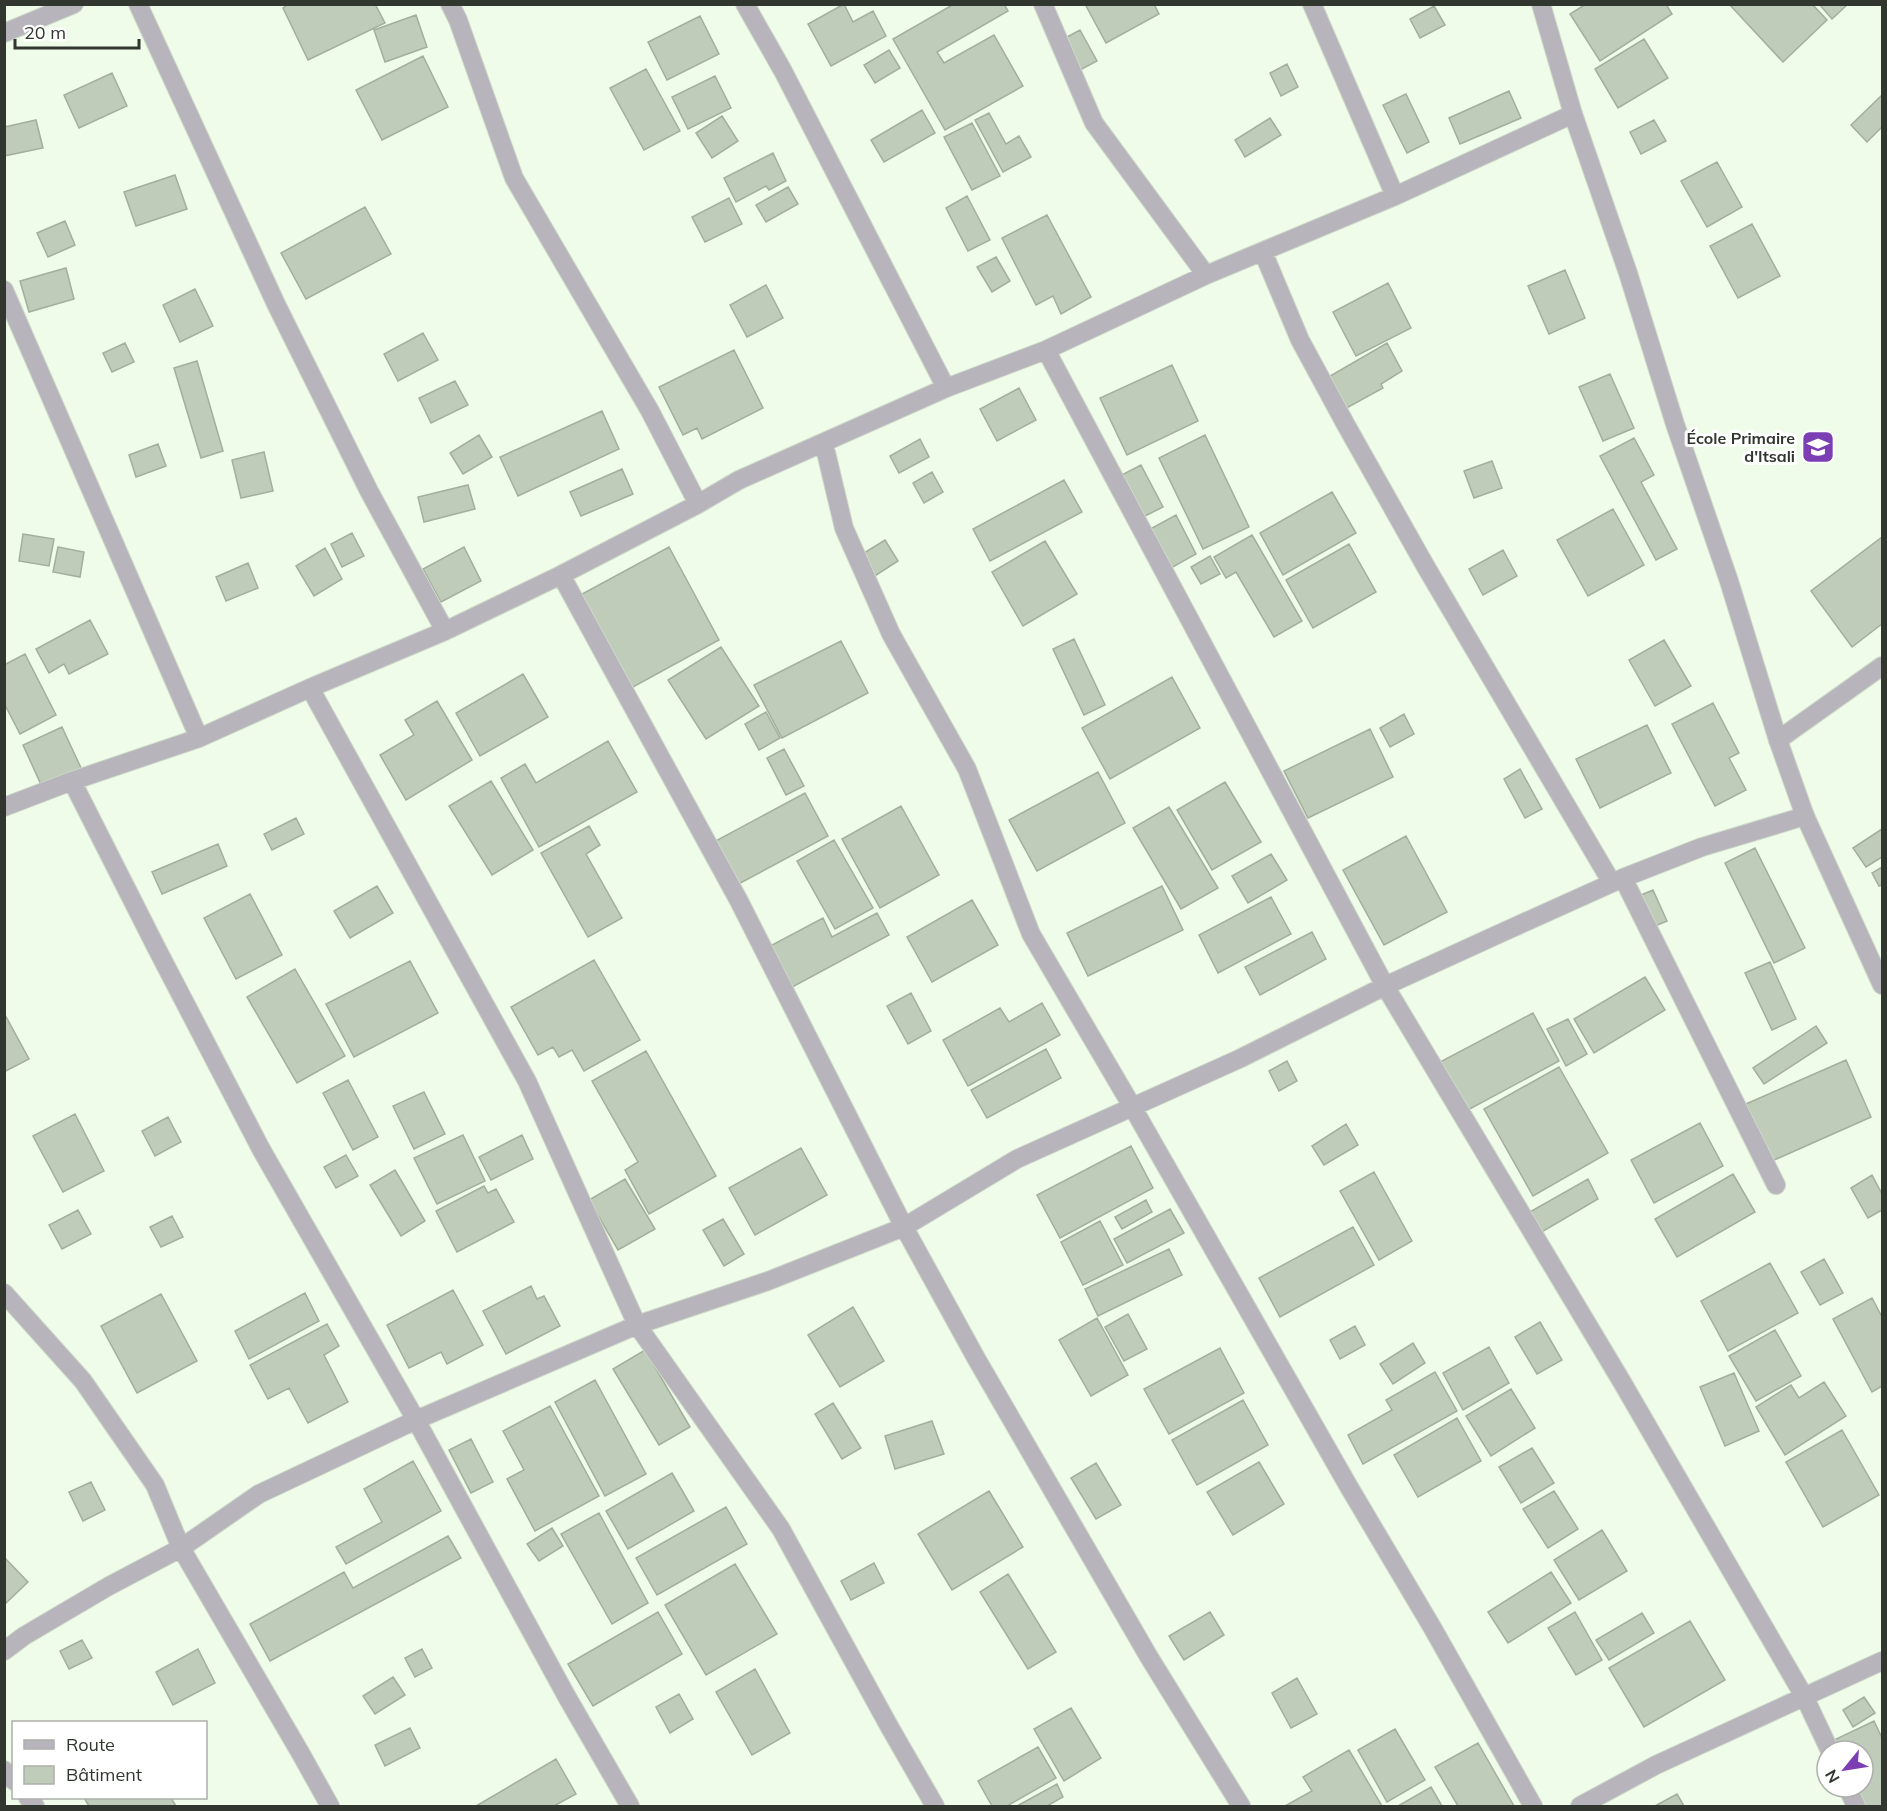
<svg xmlns="http://www.w3.org/2000/svg" width="1887" height="1811" viewBox="0 0 1887 1811" font-family="Mulish,sans-serif">
<style>
.building{fill:#bfccba;stroke:#a2af9d;stroke-width:1.5}
.lines{fill:none;stroke-linecap:round;stroke-linejoin:round}
.minor-casing{stroke:#cdd8c8;stroke-width:20}
.tertiary-casing{stroke:#cdd8c8;stroke-width:20}
.minor{stroke:#b7b4bc;stroke-width:18}
.tertiary{stroke:#b7b4bc;stroke-width:18}
.labels{text-anchor:middle;dominant-baseline:central;stroke-width:6;stroke-linejoin:round;paint-order:stroke}
.poi-label{font-size:16px;font-weight:bold;fill:#31362f;stroke:#fff;text-anchor:end}
</style>
<rect width="100%" height="100%" fill="#effce9"/>
<path class="building" d="M289 4H375L385 23 308 60 283 8Z
M844 4 853 22 873 11 886 36 831 66 808 24Z
M954 4H1004L1008 11 937 52 944 63 994 35 1023 86 945 130 893 39Z
M1085 4H1154L1159 14 1106 43Z
M1586 4H1666L1672 14 1600 61 1570 14Z
M1729 4H1812L1827 20 1783 62Z
M1819 4H1848L1832 19Z
M1434 6 1445 25 1420 38 1410 19Z
M416 15 427 47 385 62 374 30Z
M700 16 719 54 667 80 648 42Z
M1080 30 1097 61 1080 70 1063 39Z
M1644 39 1668 78 1618 108 1595 69Z
M889 50 900 68 875 83 864 65Z
M423 56 448 107 382 140 356 90Z
M1287 64 1298 87 1281 96 1270 73Z
M646 69 680 131 644 150 610 88Z
M112 73 127 106 79 128 64 95Z
M715 76 731 108 688 129 672 97Z
M1509 91 1521 118 1460 144 1449 118Z
M1406 94 1429 142 1407 153 1383 105Z
M1882 95V127L1867 142 1851 125Z
M922 110 935 133 884 162 871 140Z
M989 113 1006 144 1019 136 1031 157 1003 172 975 120Z
M722 116 738 141 712 158 696 133Z
M1270 118 1281 135 1245 157 1235 140Z
M36 120 43 148 4 156V127Z
M1654 120 1666 141 1641 154 1630 132Z
M972 123 1000 176 972 190 944 137Z
M773 153 786 181 769 190 766 186 736 202 724 178Z
M1717 162 1742 207 1707 227 1681 181Z
M175 175 187 209 136 226 124 192Z
M788 187 798 204 766 222 756 205Z
M967 196 990 240 968 251 946 208Z
M729 198 742 224 705 242 692 217Z
M365 207 391 254 306 299 281 253Z
M1047 215 1091 297 1061 314 1053 296 1036 305 1002 238Z
M65 221 75 245 48 257 37 233Z
M1752 224 1780 276 1738 298 1710 246Z
M996 257 1010 281 992 292 977 267Z
M66 268 74 299 29 312 20 281Z
M1565 270 1585 318 1549 334 1528 286Z
M1388 283 1411 328 1356 356 1333 312Z
M766 285 783 318 747 337 730 305Z
M195 289 213 326 180 342 163 305Z
M423 333 438 360 398 381 384 354Z
M125 343 134 362 112 372 103 353Z
M1387 343 1402 371 1381 384 1383 388 1343 410 1325 379Z
M734 350 763 408 702 439 697 428 683 435 659 387Z
M197 361 223 451 201 458 174 368Z
M1172 365 1198 421 1127 455 1100 398Z
M1610 374 1634 428 1603 441 1579 387Z
M455 381 468 405 431 423 419 398Z
M1019 388 1036 420 997 441 980 409Z
M602 411 619 449 518 496 500 457Z
M479 435 492 457 463 474 450 453Z
M1205 435 1249 527 1203 549 1159 458Z
M1634 438 1654 475 1641 482 1677 549 1656 560 1600 456Z
M920 439 929 457 899 473 890 456Z
M158 444 166 466 136 477 129 455Z
M264 452 273 491 241 498 232 460Z
M1492 461 1502 488 1474 498 1464 471Z
M1141 465 1163 507 1133 522 1112 480Z
M622 469 633 494 581 516 570 492Z
M932 472 943 492 924 503 913 483Z
M1064 480 1082 512 990 561 973 529Z
M468 485 475 509 424 522 418 497Z
M1332 492 1356 533 1283 575 1260 533Z
M1613 509 1644 565 1588 596 1557 540Z
M1176 515 1196 554 1162 573 1141 534Z
M352 533 364 556 342 567 331 544Z
M23 534 54 539 49 566 19 561Z
M1252 535 1302 621 1274 637 1236 572 1226 578 1214 557Z
M1882 537V624L1852 647 1811 591Z
M885 540 898 561 864 583 851 561Z
M1045 541 1077 594 1023 626 992 572Z
M1349 544 1376 592 1313 628 1286 580Z
M58 547 84 552 80 577 53 572Z
M464 547 481 581 441 602 423 569Z
M669 547 719 640 622 693 571 600Z
M325 548 342 579 314 596 296 566Z
M1503 550 1517 576 1483 595 1469 569Z
M1210 556 1220 574 1201 584 1191 567Z
M248 563 258 588 226 601 216 577Z
M90 620 108 654 69 674 64 664 49 673 36 649Z
M1074 639 1105 705 1084 715 1053 649Z
M1664 640 1691 686 1655 706 1629 660Z
M841 641 868 693 782 738 754 685Z
M721 647 759 706 706 739 668 680Z
M25 654 56 715 20 734 4 703V665Z
M523 674 548 717 480 756 456 713Z
M1172 677 1200 728 1110 779 1082 728Z
M437 701 472 760 406 800 380 755 414 735 405 720Z
M1713 703 1739 753 1729 758 1746 790 1715 806 1672 724Z
M766 712 780 738 759 750 745 724Z
M1404 714 1414 734 1390 747 1380 728Z
M1647 725 1671 773 1600 808 1576 759Z
M62 727 82 770 43 789 23 745Z
M1370 729 1393 777 1308 818 1284 771Z
M608 741 637 792 539 847 501 778 525 764 536 783Z
M784 749 804 786 786 795 767 758Z
M1520 769 1542 809 1525 818 1504 779Z
M1098 772 1125 823 1037 871 1009 820Z
M491 781 533 850 492 875 449 806Z
M1225 782 1261 842 1212 870 1177 810Z
M805 793 828 836 733 887 710 844Z
M901 806 939 875 880 908 842 839Z
M1169 807 1218 888 1181 909 1133 828Z
M296 818 304 834 272 850 264 834Z
M589 826 600 845 586 854 622 918 588 937 541 853Z
M1882 829V857L1866 867 1853 848Z
M1406 836 1447 912 1384 945 1343 870Z
M834 840 873 908 835 929 797 861Z
M218 844 227 866 162 894 152 872Z
M1755 848 1805 948 1774 963 1725 863Z
M1271 854 1287 880 1248 903 1232 876Z
M1882 867V885L1879 886 1872 873Z
M377 886 393 913 350 938 334 911Z
M1162 886 1183 930 1088 976 1067 933Z
M1653 890 1667 921 1655 926 1641 895Z
M250 894 282 955 236 979 204 918Z
M1271 897 1291 934 1218 973 1199 935Z
M972 900 998 945 932 982 907 937Z
M877 913 889 935 783 992 761 951 823 918 832 937Z
M1312 932 1326 959 1260 995 1245 967Z
M594 960 640 1040 584 1071 572 1050 559 1057 553 1047 538 1055 511 1007Z
M410 961 438 1013 354 1057 326 1004Z
M1770 962 1796 1019 1772 1030 1745 973Z
M295 969 345 1056 297 1083 247 997Z
M1645 977 1665 1010 1594 1053 1574 1019Z
M911 993 931 1031 908 1044 887 1006Z
M1042 1003 1060 1035 968 1086 943 1040 1000 1008 1009 1022Z
M4 1013 29 1059 4 1072Z
M1533 1013 1559 1061 1466 1111 1440 1062Z
M1568 1019 1587 1054 1566 1066 1547 1029Z
M1816 1026 1827 1043 1764 1084 1753 1068Z
M1046 1049 1061 1078 987 1118 971 1090Z
M646 1051 716 1176 649 1214 625 1170 638 1162 592 1081Z
M1846 1060 1871 1117 1772 1161 1746 1104Z
M1287 1061 1297 1081 1279 1091 1269 1071Z
M1559 1067 1608 1153 1533 1196 1484 1109Z
M348 1080 378 1137 353 1150 323 1093Z
M424 1092 445 1134 414 1149 393 1106Z
M75 1114 104 1171 63 1192 33 1136Z
M168 1117 181 1142 155 1156 142 1131Z
M1700 1123 1723 1166 1654 1203 1631 1160Z
M1346 1124 1358 1145 1324 1165 1312 1146Z
M463 1135 485 1181 437 1204 414 1158Z
M522 1135 533 1159 491 1180 479 1157Z
M1131 1146 1153 1188 1060 1238 1037 1195Z
M801 1148 827 1195 755 1235 729 1188Z
M346 1155 358 1176 336 1188 324 1167Z
M395 1170 425 1221 401 1236 370 1185Z
M1374 1172 1412 1241 1379 1260 1340 1191Z
M1733 1174 1755 1212 1677 1257 1655 1219Z
M1872 1175 1882 1194V1210L1868 1218 1851 1188Z
M625 1179 655 1229 618 1250 589 1200Z
M1588 1179 1598 1199 1540 1233 1528 1213Z
M484 1186 488 1193 496 1189 514 1222 457 1252 436 1211Z
M1146 1200 1152 1212 1122 1229 1115 1217Z
M1170 1209 1184 1233 1127 1263 1114 1239Z
M78 1210 91 1234 62 1249 49 1225Z
M172 1216 183 1237 161 1247 150 1227Z
M723 1219 744 1254 724 1266 703 1230Z
M1100 1221 1123 1265 1083 1285 1061 1242Z
M1353 1227 1374 1265 1280 1317 1259 1278Z
M1169 1249 1182 1275 1098 1316 1085 1289Z
M1824 1259 1843 1293 1820 1305 1801 1272Z
M1770 1263 1798 1313 1728 1351 1701 1301Z
M531 1286 537 1299 544 1296 560 1326 506 1354 483 1311Z
M453 1290 483 1345 447 1364 441 1352 409 1368 387 1325Z
M305 1293 319 1321 249 1359 235 1331Z
M161 1294 197 1361 137 1393 101 1326Z
M1872 1298 1882 1317V1386L1872 1392 1833 1319Z
M853 1307 884 1361 840 1387 808 1335Z
M1128 1314 1147 1349 1124 1361 1105 1327Z
M1097 1318 1128 1375 1091 1396 1059 1340Z
M1540 1322 1562 1360 1537 1374 1515 1337Z
M327 1324 339 1346 324 1355 348 1402 308 1423 289 1388 268 1399 250 1365Z
M1355 1326 1365 1345 1340 1359 1330 1340Z
M1775 1330 1801 1376 1756 1401 1729 1356Z
M1413 1343 1425 1363 1393 1384 1380 1364Z
M1489 1347 1509 1383 1463 1410 1443 1373Z
M1220 1348 1244 1393 1169 1434 1144 1389Z
M645 1350 690 1427 659 1445 613 1369Z
M1435 1372 1457 1411 1363 1464 1348 1435 1392 1410 1386 1400Z
M1734 1373 1759 1431 1725 1446 1700 1387Z
M595 1380 646 1474 605 1496 555 1402Z
M1824 1382 1846 1416 1785 1455 1756 1407 1791 1385 1799 1398Z
M1511 1389 1535 1428 1491 1456 1466 1416Z
M1243 1400 1268 1445 1197 1485 1172 1440Z
M833 1403 861 1448 842 1459 815 1414Z
M550 1406 599 1496 535 1531 507 1479 524 1470 503 1431Z
M1457 1418 1481 1461 1418 1497 1394 1455Z
M932 1421 944 1454 895 1469 885 1436Z
M1842 1430 1879 1495 1823 1527 1786 1462Z
M471 1439 493 1482 471 1493 449 1450Z
M1532 1448 1554 1483 1521 1503 1499 1467Z
M413 1461 441 1511 346 1564 336 1547 382 1522 364 1489Z
M1259 1462 1284 1504 1233 1535 1207 1492Z
M1096 1463 1121 1505 1096 1519 1071 1478Z
M672 1473 694 1511 628 1549 606 1511Z
M91 1482 105 1510 83 1521 69 1492Z
M989 1491 1023 1547 952 1590 918 1534Z
M1554 1491 1578 1529 1548 1548 1523 1509Z
M726 1507 747 1544 657 1595 636 1558Z
M599 1513 648 1603 612 1624 561 1534Z
M552 1528 563 1546 539 1561 527 1544Z
M1602 1530 1627 1571 1579 1600 1554 1560Z
M448 1536 461 1558 270 1661 250 1624 344 1572 353 1588Z
M4 1557 28 1582 4 1605Z
M874 1563 884 1583 851 1600 841 1581Z
M735 1564 777 1634 706 1675 665 1605Z
M1551 1572 1571 1603 1508 1643 1488 1612Z
M1008 1574 1056 1652 1028 1669 980 1592Z
M658 1612 682 1654 593 1706 568 1664Z
M1210 1612 1224 1635 1184 1660 1169 1636Z
M1575 1612 1602 1660 1576 1675 1548 1628Z
M1642 1613 1654 1633 1609 1660 1596 1640Z
M1690 1621 1725 1680 1644 1727 1609 1668Z
M82 1640 92 1658 69 1669 60 1651Z
M198 1649 215 1683 173 1705 156 1672Z
M422 1649 432 1668 415 1677 405 1658Z
M755 1669 790 1733 752 1755 716 1692Z
M393 1677 405 1695 375 1714 363 1696Z
M1297 1678 1317 1714 1291 1728 1272 1693Z
M679 1694 693 1719 670 1733 656 1707Z
M1864 1697 1875 1713 1853 1727 1843 1710Z
M1071 1708 1101 1758 1064 1781 1034 1729Z
M1874 1721 1882 1738V1806H1864L1854 1787H1863V1751H1837L1832 1741Z
M410 1728 420 1748 385 1766 375 1745Z
M1395 1729 1425 1780 1387 1802 1358 1750Z
M1478 1743 1514 1806H1458L1435 1767Z
M1038 1747 1056 1778 1007 1806H992L978 1781Z
M1349 1750 1382 1806H1285L1312 1791 1303 1777Z
M556 1759 576 1794 554 1806H476Z
M1057 1784 1063 1797 1047 1806H1017Z
M1431 1787 1442 1806H1398Z
M1677 1794 1684 1806H1655Z
M84 1798H171L176 1806H89Z"/>
<g class="lines">
<g class="minor-casing">
<path id="minor" d="M138 4 276 304 369 491 445 631
M450 4 458 20 514 178 650 411 698 504
M745 4 783 71 946 388
M1043 4 1094 123 1206 275
M1312 4 1395 196
M4 33 74 4
M1263 252 1300 340 1346 425 1426 567 1612 883
M4 290 199 738
M1046 350 1385 986 1622 1382 1805 1698 1830 1751
M824 444 844 528 891 634 967 769 1031 934 1133 1108 1349 1487 1432 1627 1533 1806
M561 575 739 901 904 1227 976 1358 1149 1657 1241 1806
M310 688 527 1081 637 1325 781 1529 889 1726 935 1806
M1778 740 1882 666
M72 781 157 949 261 1149 416 1420 567 1697 630 1806
M4 807 72 781 199 738 310 688 445 631 561 575 698 504 739 480 946 388 1046 350 1206 275 1395 196 1573 114
M1623 878 1776 1185
M4 1293 83 1381 155 1485 181 1548 301 1754 330 1806
M4 1651 24 1636 109 1586 181 1548 259 1494 416 1420 637 1325 768 1281 904 1227 1017 1159 1239 1059 1385 986 1501 933 1623 878 1702 847 1805 816
M4 1770 14 1781
M1847 1787 1856 1806
M28 1798 35 1806
M1580 1806 1656 1765 1882 1661"/>
</g>
<g class="tertiary-casing">
<path id="tertiary" d="M1541 4 1573 114 1628 273 1675 424 1729 581 1778 740 1805 816 1882 985"/>
</g>
<use href="#minor" class="minor"/>
<use href="#tertiary" class="tertiary"/>
</g>
<defs>
<g id="school-square" transform="scale(1.725)"><rect x="-9" y="-9" width="18" height="18" rx="4" fill="#7c3eb3" stroke="#fff"/><path d="M0-5L7-2L0 1L-7-2ZM-4 1L0 2.5L4 1V4Q0 6-4 4Z" fill="#fff"/></g>
</defs>
<g fill-rule="evenodd">
<use href="#school-square" x="1818" y="447"/>
</g>
<g class="labels">
<g class="poi-label">
<text x="1795" y="438">École Primaire<tspan x="1795" dy="18">d'Itsali</tspan></text>
</g>
</g>
<rect width="1887" height="1811" fill="none" stroke="#31362f" stroke-width="12"/>
<rect x="12" y="1721" width="195" height="78" fill="#ffffff" stroke="#adafac" stroke-width="1.5"/>
<rect x="24" y="1740" width="30" height="9" fill="#b7b4bc" stroke="#adafac" stroke-width="1.5"/>
<text x="66" y="1751" font-size="18" fill="#31362f">Route</text>
<rect x="24" y="1766" width="30" height="18" fill="#bfccba" stroke="#adafac" stroke-width="1.5"/>
<text x="66" y="1781" font-size="18" fill="#31362f">Bâtiment</text>
<g transform="translate(1845 1769) rotate(240)"><circle r="28" fill="#ffffff" stroke="#adafac" stroke-width="1.5"/>
<path d="M0-4.5L10 22L0 15L-10 22Z" fill="#7c3eb3"/>
<text y="-9" font-size="16" font-weight="bold" text-anchor="middle" fill="#31362f">N</text>
</g>
<path d="M15 39v9h124v-9" fill="none" stroke="#31362f" stroke-width="3"/>
<text x="24" y="39" font-size="18" fill="#31362f" stroke="#ffffff" stroke-width="4.5" paint-order="stroke">20 m</text>
</svg>
